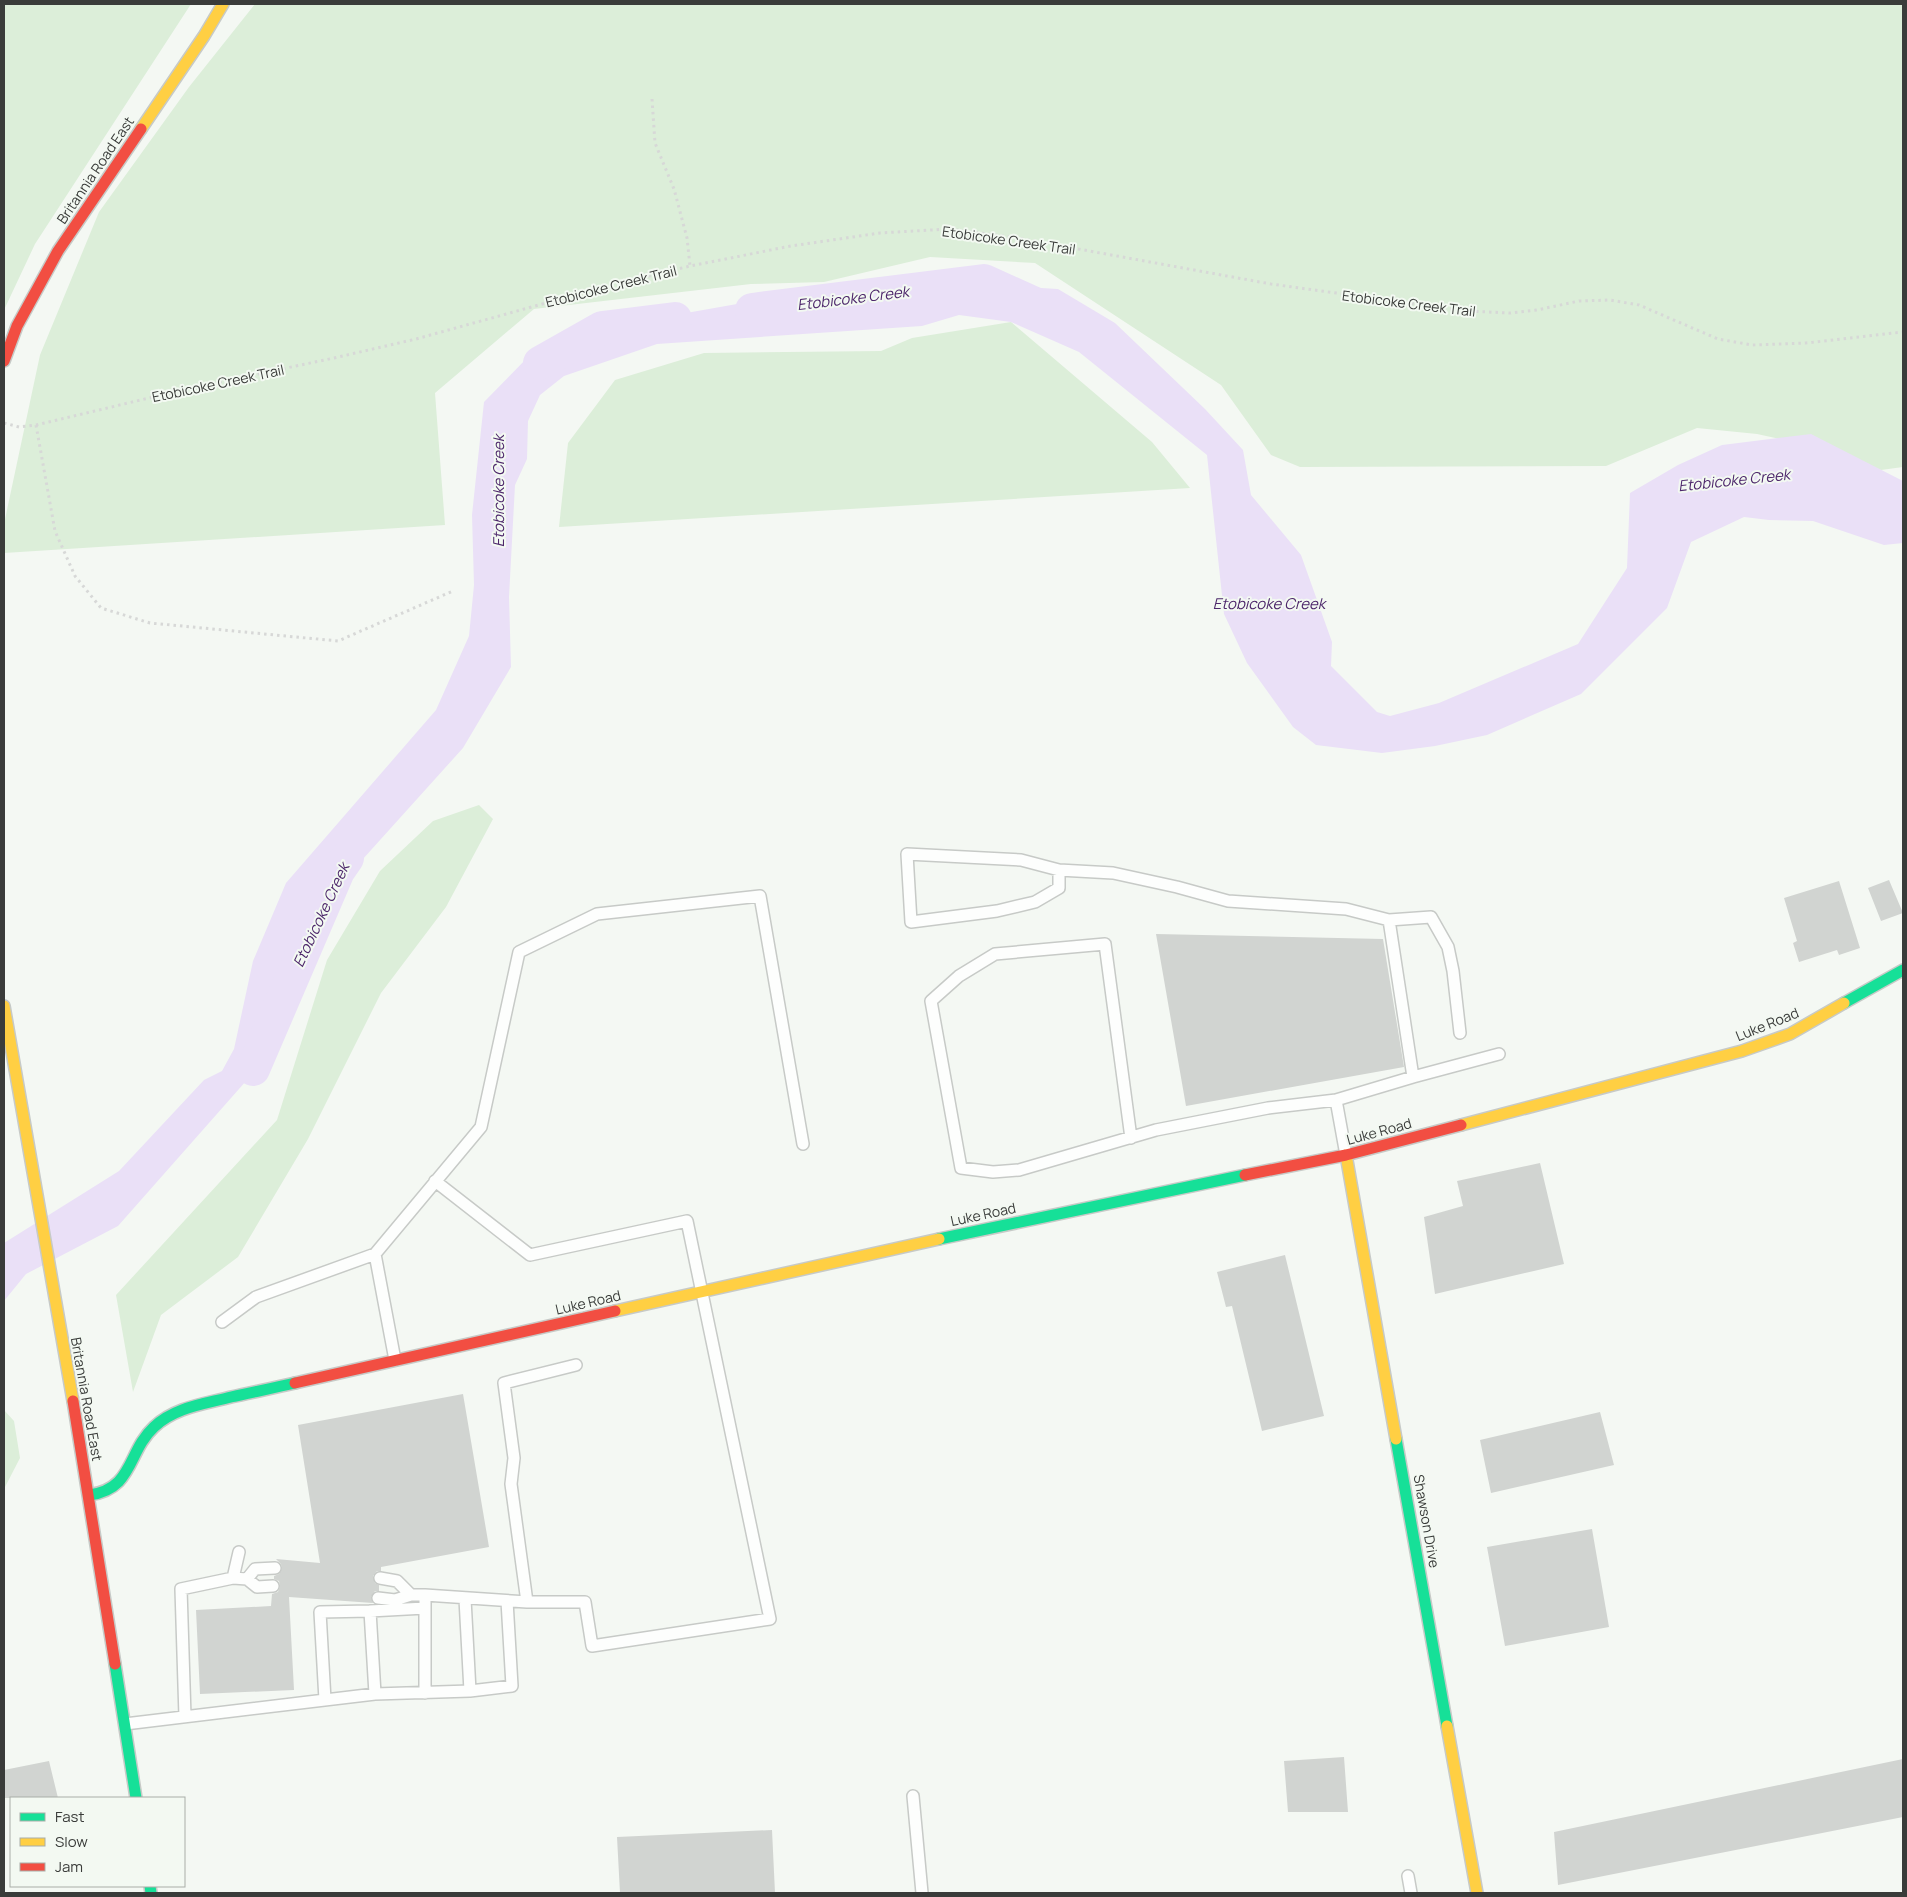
<svg xmlns="http://www.w3.org/2000/svg" width="1907" height="1897" viewBox="0 0 1907 1897" font-family="Manrope,sans-serif">
<style>
.green{fill:#dceed9}
.water{fill:#eae0f7}
.lines{fill:none;stroke-linecap:round;stroke-linejoin:round}
.river{stroke:#eae0f7;stroke-width:34}
.building{fill:#d1d4d1}
.lane-casing{stroke:#c7cac7;stroke-width:14}
.fast-casing{stroke:#c7cac7;stroke-width:14}
.slow-casing{stroke:#c7cac7;stroke-width:14}
.jam-casing{stroke:#c7cac7;stroke-width:14}
.path{stroke:#d7d8d7;stroke-width:3;stroke-dasharray:2.5 4;stroke-linecap:butt}
.lane{stroke:#fdfefd;stroke-width:11}
.fast{stroke:#16e098;stroke-width:11}
.slow{stroke:#ffcf43;stroke-width:11}
.jam{stroke:#f24e42;stroke-width:11}
.labels{text-anchor:middle;dominant-baseline:central;stroke-width:4;stroke-linejoin:round;paint-order:stroke}
.street-label{font-size:14px;fill:#3a3c3a;stroke:#f3f9f2}
.water-label{font-size:15px;font-style:italic;fill:#4d276b;stroke:#f3f9f2}
</style>
<rect width="100%" height="100%" fill="#f4f8f3"/>
<path class="green" d="M4 4H191L35 244 4 310Z
M255 4H1903V467L1881 470 1817 447 1757 434 1697 428 1606 466 1300 467 1271 455 1221 385 1035 263 930 257 824 282 751 284 534 309 435 393 445 525 4 553V524L40 355 99 212 189 87Z
M1011 322 1152 442 1190 488 559 527 568 443 615 380 704 353 881 351 912 338Z
M479 805 493 819 446 907 381 993 308 1139 238 1257 161 1315 133 1392 116 1295 277 1120 327 960 380 871 433 821Z
M4 1410 14 1421 20 1458 4 1489Z"/>
<path class="water" d="M960 283 1058 289 1115 323 1205 409 1243 450 1251 495 1301 555 1332 642 1331 666 1377 712 1390 716 1439 703 1578 644 1627 568 1630 493 1678 465 1722 445 1811 434 1903 481V543L1884 545 1813 521 1769 520 1744 517 1691 542 1667 608 1581 694 1487 735 1435 746 1382 753 1316 745 1293 727 1247 663 1224 614 1207 455 1079 352 1011 322 959 315 922 326 657 344 564 376 540 395 528 421 527 459 515 485 509 597 511 667 463 748 326 900 318 928 274 1000 268 1045 254 1072 118 1226 26 1274 4 1301V1243L119 1171 204 1080 222 1071 234 1049 253 961 286 883 436 710 469 636 474 585 472 515 484 402 529 356 641 321 737 304H863Z"/>
<g class="lines">
<path class="river" d="M752 310 984 281 1035 304
M540 363 602 328 675 319
M253 1069 338 871 347 858"/>
</g>
<path class="building" d="M1889 880 1903 913 1881 921 1868 888Z
M1839 881 1860 948 1839 955 1837 950 1799 962 1793 943 1797 941 1784 898Z
M1156 934 1383 939 1404 1067 1186 1106Z
M1540 1163 1564 1264 1435 1294 1424 1217 1463 1206 1457 1181Z
M1285 1255 1324 1416 1262 1431 1232 1306 1226 1307 1217 1272Z
M463 1394 489 1547 381 1567V1571H377L373 1576 375 1583 379 1585V1591H375L371 1597 373 1603 289 1597 294 1690 200 1694 196 1610 271 1606 272 1594 278 1592 280 1586 279 1581 274 1579V1576L279 1574 282 1568 281 1564 276 1559 320 1563 298 1425Z
M1600 1412 1614 1465 1491 1493 1480 1440Z
M1592 1529 1609 1627 1505 1646 1487 1547Z
M1344 1757 1348 1812H1288L1284 1761Z
M1903 1759V1817L1558 1885 1554 1832Z
M49 1761 58 1798H4V1770Z
M772 1830 775 1893H620L617 1837Z"/>
<g class="lines">
<g class="lane-casing">
<path id="lane" d="M1059 870V888L1035 902 997 911 911 922 907 854 1021 860 1059 870 1113 873 1177 887 1228 901 1346 909 1389 920 1413 1077 1336 1100 1346 1155
M1389 920 1431 917 1448 947 1453 971 1460 1033
M1413 1077 1499 1054
M1131 1138 1105 944 995 954 959 976 931 1001 961 1168 993 1172 1019 1170 1156 1130 1268 1108 1336 1100
M375 1254 481 1127 519 952 597 914 760 896 803 1144
M222 1322 256 1297 375 1254 395 1360
M233 1578 247 1579 257 1587 273 1586
M380 1578 397 1581 411 1595
M247 1579 255 1569 275 1568
M378 1598 395 1600 411 1595H425
M527 1602 511 1484 514 1458 504 1383 576 1365
M370 1611 425 1608
M470 1691 512 1686 507 1601
M425 1693V1595L527 1602H585L592 1646 770 1619 687 1221 530 1255 435 1181
M325 1700 320 1612 370 1611 375 1694
M185 1717 181 1589 233 1578 239 1552
M125 1724 375 1694 470 1691 465 1599
M913 1796 922 1893
M1408 1876 1411 1893"/>
</g>
<g class="fast-casing">
<path id="fast" d="M1844 1003 1903 970
M939 1239 1245 1175
M1396 1439 1447 1726
M89 1495C134 1489 127 1452 154 1427 175 1407 205 1404 231 1397 253 1392 274 1388 295 1383
M115 1664 136 1798
M150 1886 151 1893"/>
</g>
<g class="slow-casing">
<path id="slow" d="M141 129 204 36 223 4
M4 1006 73 1401
M1461 1125 1742 1051 1790 1034 1844 1003
M1346 1155 1396 1439
M615 1311 939 1239
M1447 1726 1477 1893"/>
</g>
<g class="jam-casing">
<path id="jam" d="M4 361 17 326 58 251 141 129
M1245 1175 1346 1155 1461 1125
M295 1383 615 1311
M73 1401 115 1664"/>
</g>
<path class="path" d="M652 99 655 143 674 189 687 238 690 266
M4 423 19 427 36 425 191 388 334 358 416 339 600 288 690 266 791 246 880 233 949 229 1018 238 1271 284 1466 311 1510 313 1537 310 1579 301 1610 300 1639 305 1718 339 1752 345 1806 343 1903 332
M36 425 55 531 75 576 101 608 150 623 338 641 453 591"/>
<use href="#lane" class="lane"/>
<use href="#fast" class="fast"/>
<use href="#slow" class="slow"/>
<use href="#jam" class="jam"/>
</g>
<g class="labels">
<g class="street-label">
<text transform="translate(95 170) rotate(-56)">Britannia Road East</text>
<text transform="translate(1009 240) rotate(8)">Etobicoke Creek Trail</text>
<text transform="translate(611 286) rotate(-14)">Etobicoke Creek Trail</text>
<text transform="translate(1409 303) rotate(7)">Etobicoke Creek Trail</text>
<text transform="translate(218 383) rotate(-12)">Etobicoke Creek Trail</text>
<text transform="translate(1767 1024) rotate(-22)">Luke Road</text>
<text transform="translate(1379 1131) rotate(-15)">Luke Road</text>
<text transform="translate(983 1214) rotate(-12)">Luke Road</text>
<text transform="translate(588 1302) rotate(-13)">Luke Road</text>
<text transform="translate(87 1399) rotate(80)">Britannia Road East</text>
<text transform="translate(1427 1521) rotate(80)">Shawson Drive</text>
</g>
<g class="water-label">
<text transform="translate(853 298) rotate(-7)">Etobicoke Creek</text>
<text transform="translate(1734 480) rotate(-6)">Etobicoke Creek</text>
<text transform="translate(498 491) rotate(-90)">Etobicoke Creek</text>
<text x="1269" y="603">Etobicoke Creek</text>
<text transform="translate(321 915) rotate(-65)">Etobicoke Creek</text>
</g>
</g>
<rect width="1907" height="1897" fill="none" stroke="#3a3c3a" stroke-width="10"/>
<rect x="10" y="1797" width="175" height="90" fill="#f3f9f2" stroke="#a9ada8"/>
<rect x="20" y="1813" width="25" height="8" fill="#16e098" stroke="#a9ada8"/>
<text x="55" y="1822" font-size="15" fill="#3a3c3a">Fast</text>
<rect x="20" y="1838" width="25" height="8" fill="#ffcf43" stroke="#a9ada8"/>
<text x="55" y="1847" font-size="15" fill="#3a3c3a">Slow</text>
<rect x="20" y="1863" width="25" height="8" fill="#f24e42" stroke="#a9ada8"/>
<text x="55" y="1872" font-size="15" fill="#3a3c3a">Jam</text>
</svg>
